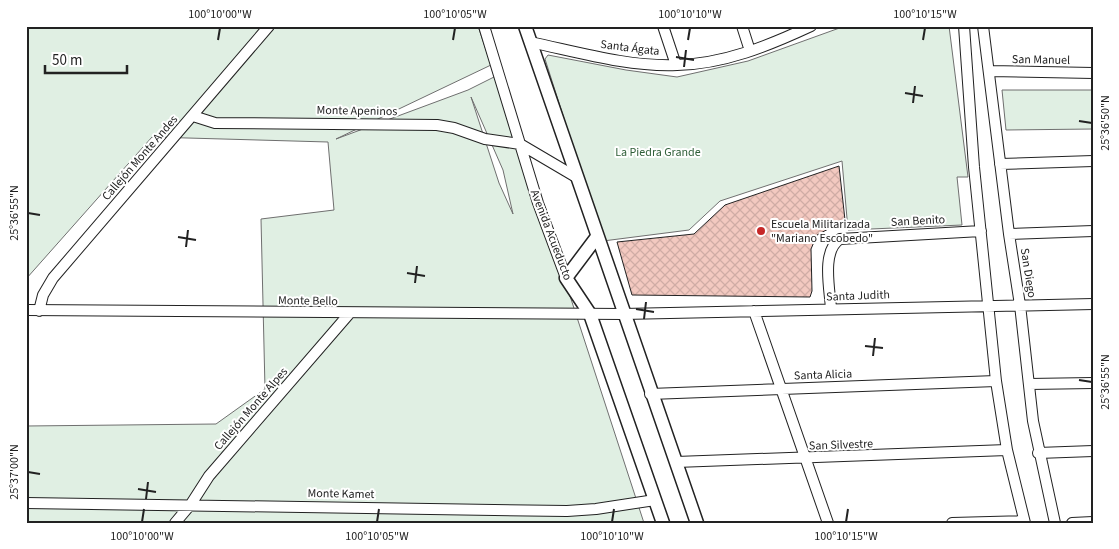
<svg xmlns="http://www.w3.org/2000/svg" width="1119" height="549" viewBox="0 0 1119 549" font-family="'Source Sans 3',sans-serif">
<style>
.green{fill:#e0efe3;stroke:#6f6f6f;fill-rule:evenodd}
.building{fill:url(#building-cross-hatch);stroke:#222}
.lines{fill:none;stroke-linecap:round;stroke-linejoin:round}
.minor-casing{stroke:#222;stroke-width:12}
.tertiary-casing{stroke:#222;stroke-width:15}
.minor{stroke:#fff;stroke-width:10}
.tertiary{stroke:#fff;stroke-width:12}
.ticks{fill:none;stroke:#222;stroke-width:2}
.poi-dot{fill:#c62828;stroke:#fff;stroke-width:2}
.labels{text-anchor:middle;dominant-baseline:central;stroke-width:4;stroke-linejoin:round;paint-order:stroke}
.street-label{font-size:12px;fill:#222;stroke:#fff}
.park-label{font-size:12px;fill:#2f5e38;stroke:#fff}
.poi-label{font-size:12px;fill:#222;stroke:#fff;text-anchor:start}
.neatline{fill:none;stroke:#222;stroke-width:2}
.ticks-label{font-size:12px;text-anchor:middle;fill:#222}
</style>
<defs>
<pattern id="building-cross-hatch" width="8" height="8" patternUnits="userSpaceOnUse" patternTransform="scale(1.25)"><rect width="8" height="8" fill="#f3c9c0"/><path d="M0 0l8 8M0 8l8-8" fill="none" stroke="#d0aca5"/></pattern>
</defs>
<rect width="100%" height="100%" fill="#fff"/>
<path class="green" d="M30 26H478L491 65 336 139 468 90 498 75 644 523H26V426L216 424 265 389 261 219 334 210 328 142 152 137 26 279V31ZM471 97 503 170 513 214 499 183Z
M845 26H949L968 177H957L962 225 848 230 842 161 720 201 689 230 603 241 545 59 548 55 626 70 677 77 748 61Z
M1002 90H1093V129L1006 130Z"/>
<path class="building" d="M839 166 845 220 817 235 811 249 812 291 810 297 632 295 617 242 694 234 725 205Z"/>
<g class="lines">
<g class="minor-casing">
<path id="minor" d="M484 26 538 203 566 278
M663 26 676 65
M742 26 750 51
M964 26 974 167 996 381 1007 450 1025 523
M983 26 1009 234 1020 305 1033 421 1055 523
M530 42C578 52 628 67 677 65 724 64 768 46 811 26
M989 71 1093 73
M193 116 215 123 437 125 454 128 485 139 520 144 576 177
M1000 164 1093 161
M1009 234 1093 231
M831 309C830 290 821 251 840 239L981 231
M26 310 623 314 1093 304
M39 311 43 295 53 278 269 26
M754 311 828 523
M1029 384 1093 383
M650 394 996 381
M1038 453 1093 451
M676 462 1007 450
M26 503 567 511 596 509 655 500
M175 523 191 504 209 476 349 314
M952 523 1024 521
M1072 523 1093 522"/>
</g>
<g class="tertiary-casing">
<path id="tertiary" d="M525 26 697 523
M596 238 566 278 590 314 663 523"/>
</g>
<use href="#minor" class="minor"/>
<use href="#tertiary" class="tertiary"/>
</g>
<path class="ticks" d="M218 40 220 28M453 40 455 28M688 40 690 28M923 40 925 28M676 57 694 60M684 67 686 50M905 93 923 96M913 103 915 86M1079 121 1092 123M28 213 40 215M178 237 196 240M186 247 188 230M407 273 425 276M415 283 417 266M636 309 654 312M644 319 646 302M865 346 883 348M873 356 875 338M1079 380 1092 382M28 472 40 474M138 489 156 492M146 499 148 482M142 522 144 509M377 522 379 509M612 522 614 509M846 522 848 509"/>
<circle class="poi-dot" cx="761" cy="231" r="5"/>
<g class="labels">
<g class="street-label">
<text transform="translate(630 48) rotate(7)">Santa Ágata</text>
<text transform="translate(1041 60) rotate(1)">San Manuel</text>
<text transform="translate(357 111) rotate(1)">Monte Apeninos</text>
<text transform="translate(140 158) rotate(-49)">Callejón Monte Andes</text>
<text transform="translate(918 221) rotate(-3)">San Benito</text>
<text transform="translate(551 235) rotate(69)">Avenida Acueducto</text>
<text transform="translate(1028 273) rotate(81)">San Diego</text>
<text transform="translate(858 296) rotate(-2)">Santa Judith</text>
<text transform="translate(308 301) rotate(1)">Monte Bello</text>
<text transform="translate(823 375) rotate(-2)">Santa Alicia</text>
<text transform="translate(251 409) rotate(-49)">Callejón Monte Alpes</text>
<text transform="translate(841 445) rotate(-2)">San Silvestre</text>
<text transform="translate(341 494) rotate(1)">Monte Kamet</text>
</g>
<g class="park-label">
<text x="658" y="152">La Piedra Grande</text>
</g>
<g class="poi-label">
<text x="771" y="224">Escuela Militarizada<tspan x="771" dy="14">"Mariano Escobedo"</tspan></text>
</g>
</g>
<rect width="1119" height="549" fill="none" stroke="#ffffff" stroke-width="55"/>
<path d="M45 65v8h82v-8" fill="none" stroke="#222222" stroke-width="2.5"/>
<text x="52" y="65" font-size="15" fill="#222222" stroke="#ffffff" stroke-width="4" paint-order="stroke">50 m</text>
<rect x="28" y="28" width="1064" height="494" class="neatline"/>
<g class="ticks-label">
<text x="220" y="18">100°10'00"W</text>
<text x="455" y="18">100°10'05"W</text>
<text x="690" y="18">100°10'10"W</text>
<text x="925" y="18">100°10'15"W</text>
<text transform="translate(1105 123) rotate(-90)" y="4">25°36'50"N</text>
<text transform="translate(14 213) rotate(-90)" y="4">25°36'55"N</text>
<text transform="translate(1105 382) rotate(-90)" y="4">25°36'55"N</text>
<text transform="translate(14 472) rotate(-90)" y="4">25°37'00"N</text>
<text x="142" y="540">100°10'00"W</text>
<text x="377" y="540">100°10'05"W</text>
<text x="612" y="540">100°10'10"W</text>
<text x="846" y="540">100°10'15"W</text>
</g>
</svg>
